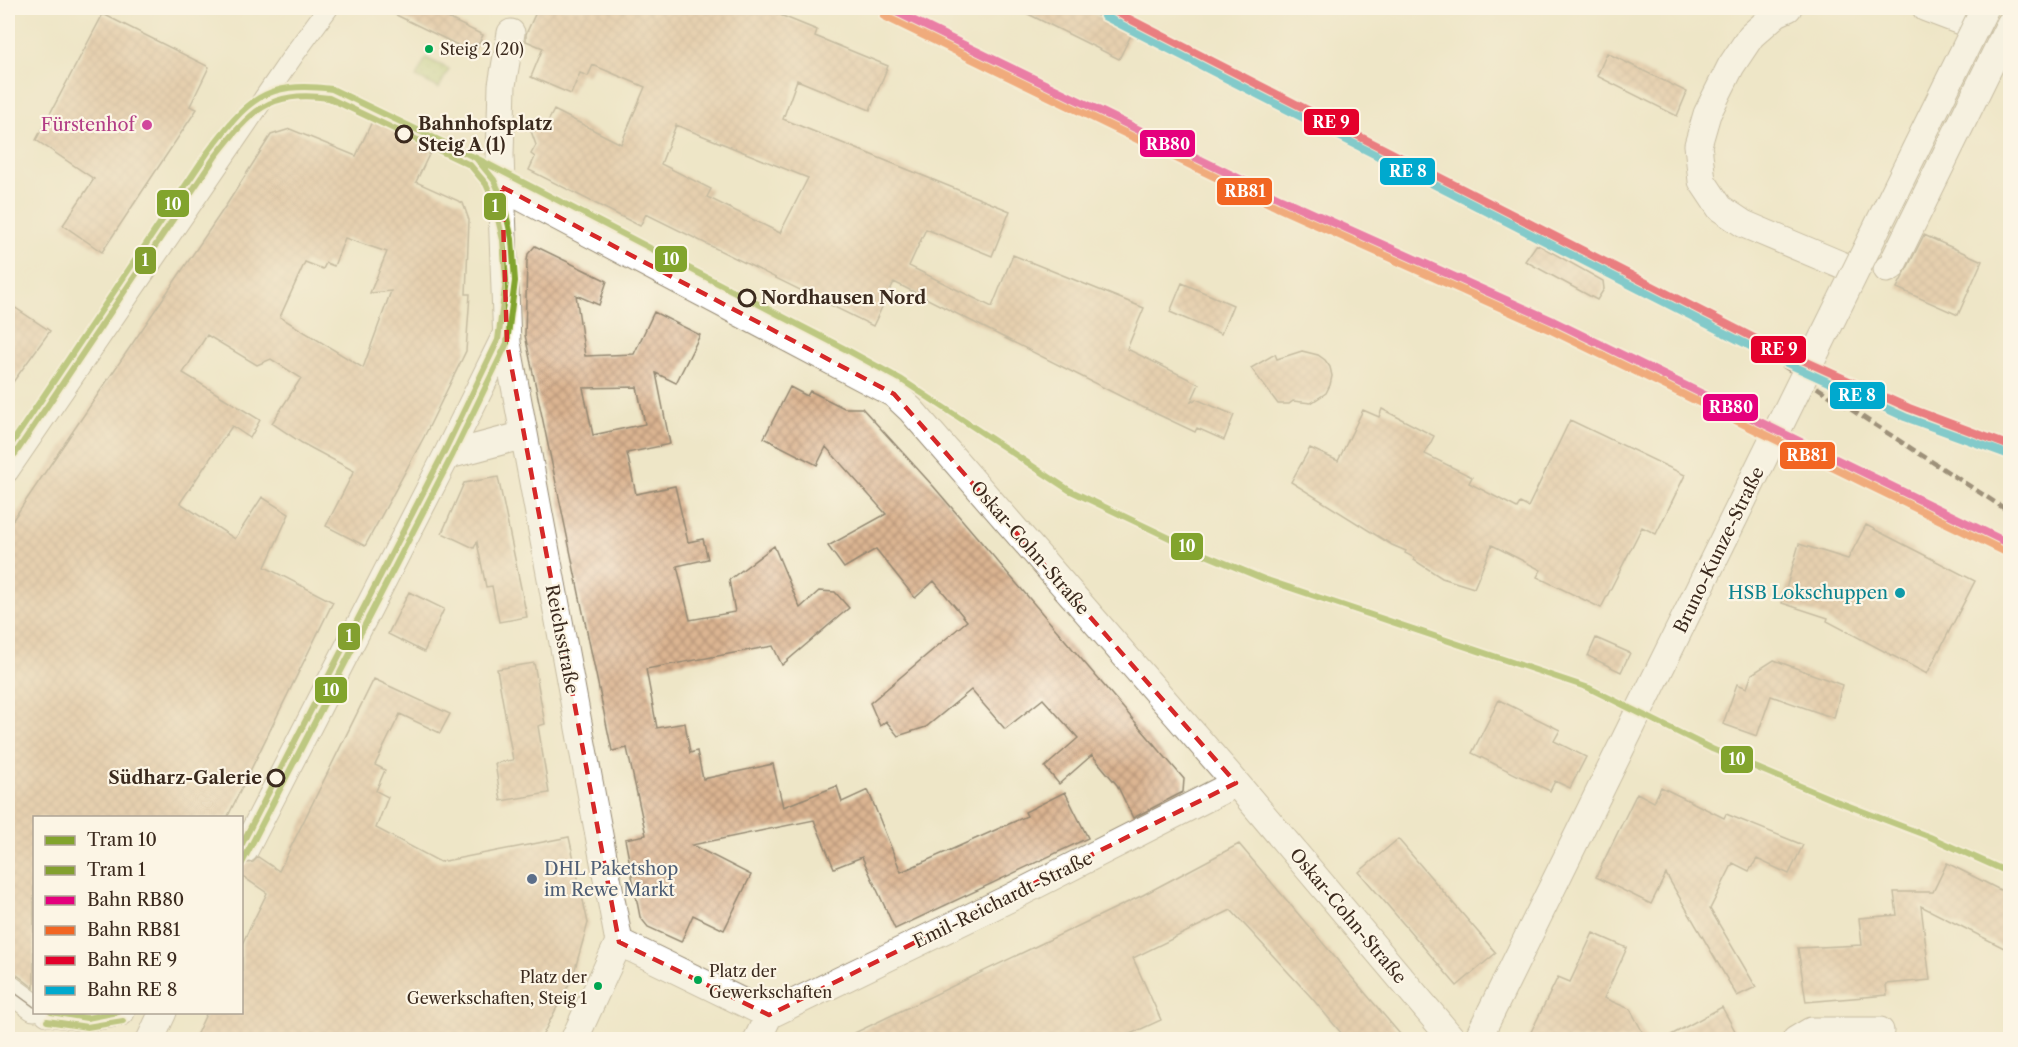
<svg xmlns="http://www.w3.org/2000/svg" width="2018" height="1047" viewBox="0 0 2018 1047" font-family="'Libre Caslon Text',serif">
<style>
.park{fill:url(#park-dots);stroke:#707644;stroke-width:1.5}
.building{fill:url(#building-cross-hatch);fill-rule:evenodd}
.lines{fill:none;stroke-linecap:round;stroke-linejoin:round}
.pedestrian-casing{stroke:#948872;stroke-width:22}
.minor-casing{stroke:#948872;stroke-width:29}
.pedestrian{stroke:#fff;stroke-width:20}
.minor{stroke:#fff;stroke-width:27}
.tram{stroke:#3b2a1e;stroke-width:1.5}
.rail{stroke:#3b2a1e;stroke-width:4.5;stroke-dasharray:9 4.5;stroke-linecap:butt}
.minor-bridge-casing{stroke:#948872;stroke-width:29;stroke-linecap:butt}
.minor-bridge{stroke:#fff;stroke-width:27}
.rail-1-casing{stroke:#fcf5e5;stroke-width:12}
.rail-2-casing{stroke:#fcf5e5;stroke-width:12}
.rail-3-casing{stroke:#fcf5e5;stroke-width:12}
.rail-4-casing{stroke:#fcf5e5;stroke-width:12}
.rail-1{stroke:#e5007d;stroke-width:8}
.rail-2{stroke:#f26522;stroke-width:8}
.rail-3{stroke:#e4002b;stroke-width:8}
.rail-4{stroke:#00a9ce;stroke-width:8}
.tram-1-casing{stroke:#fcf5e5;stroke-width:10}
.tram-2-casing{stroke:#fcf5e5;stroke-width:10}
.tram-1{stroke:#82a42d;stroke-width:6}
.tram-2{stroke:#83a02f;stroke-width:6}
.marked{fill:none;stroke:#d62828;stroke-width:4.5;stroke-dasharray:12 8;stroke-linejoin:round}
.bus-dot{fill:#00a651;stroke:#fcf5e5;stroke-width:2}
.hotel-dot{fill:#d1479c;stroke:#fcf5e5;stroke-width:2}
.stop-dot{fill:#fcf5e5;stroke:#3b2a1e;stroke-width:3}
.culture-dot{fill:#0f9aa8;stroke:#fcf5e5;stroke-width:2}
.service-dot{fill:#5c6f8a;stroke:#fcf5e5;stroke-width:2}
.labels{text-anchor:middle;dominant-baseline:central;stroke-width:4.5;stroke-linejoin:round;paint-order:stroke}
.bus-label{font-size:16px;fill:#3b2a1e;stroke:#fcf5e5;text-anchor:start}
.stop-label{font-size:18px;font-weight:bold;fill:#3b2a1e;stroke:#fcf5e5;text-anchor:start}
.hotel-label{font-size:18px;fill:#b23c85;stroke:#fcf5e5;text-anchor:end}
.street-label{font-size:18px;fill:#3b2a1e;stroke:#fcf5e5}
.culture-label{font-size:18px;fill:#0d838f;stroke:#fcf5e5;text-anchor:end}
.service-label{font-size:18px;fill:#4e5e75;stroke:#fcf5e5;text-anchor:start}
.line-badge{stroke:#fcf5e5;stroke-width:2}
.badge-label{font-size:16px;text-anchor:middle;font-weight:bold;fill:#fff}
</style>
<defs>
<pattern id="park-dots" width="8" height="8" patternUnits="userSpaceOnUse" patternTransform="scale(1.5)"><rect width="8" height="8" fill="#a6c36a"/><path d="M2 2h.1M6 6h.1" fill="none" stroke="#889f57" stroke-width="1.8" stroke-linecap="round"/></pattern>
<pattern id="building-cross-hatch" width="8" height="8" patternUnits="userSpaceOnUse" patternTransform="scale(1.5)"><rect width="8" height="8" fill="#dcb592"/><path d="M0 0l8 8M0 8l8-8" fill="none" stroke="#b49377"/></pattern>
</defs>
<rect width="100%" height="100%" fill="#fcf5e5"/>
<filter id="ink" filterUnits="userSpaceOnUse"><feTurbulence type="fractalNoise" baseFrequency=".0167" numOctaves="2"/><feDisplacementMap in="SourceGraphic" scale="12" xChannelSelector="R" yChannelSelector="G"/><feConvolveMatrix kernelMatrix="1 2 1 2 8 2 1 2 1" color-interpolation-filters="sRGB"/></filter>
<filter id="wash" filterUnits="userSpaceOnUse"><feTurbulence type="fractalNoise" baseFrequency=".008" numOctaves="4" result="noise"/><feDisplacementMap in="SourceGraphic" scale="24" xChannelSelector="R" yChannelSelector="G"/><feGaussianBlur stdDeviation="1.35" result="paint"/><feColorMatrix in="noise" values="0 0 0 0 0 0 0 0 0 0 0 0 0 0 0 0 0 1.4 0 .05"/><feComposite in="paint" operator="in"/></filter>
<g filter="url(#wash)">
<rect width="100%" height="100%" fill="#eee6c7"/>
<path class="park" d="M426 58 449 69 439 88 416 77Z"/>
<g id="blocks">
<path class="building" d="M382 8H427L483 35 474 53Z
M538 8H763L817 30 815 36 888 66 870 110 797 80 783 119 1010 211 992 256 926 229 909 266 992 307 1013 255 1144 308 1127 349 1199 384 1191 402 1196 399 1234 415 1224 440 1197 428 1195 432 1136 404 894 282 873 326 646 214 640 226 529 170 535 157 531 154 536 145 531 131 544 129 554 110 621 144 645 87 593 65 588 76 580 73 571 94 531 77 543 48 526 41V34ZM676 125 808 178 780 233 707 197 711 189 661 164Z
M1016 8H1082L1132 33 1119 59Z
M103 14 209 67 190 106 197 109 102 252 63 225 94 179 36 140Z
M1607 53 1687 92 1677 116 1597 76Z
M375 115 434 144 416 182 463 203 469 220 466 294H470L466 351 424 437 365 546 326 526 354 471 302 443 272 423 301 378 271 359 257 365 207 335 183 373 260 420 250 438 232 426 180 503 235 539 262 497 289 514 265 567 333 602 227 818H34V988L17 975 8 972V527L227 204 271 135 290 129 356 156ZM345 238 387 252 370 293 391 291 363 368 280 317 305 262 323 269 326 263 334 266Z
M1924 235 1982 261 1958 315 1897 288Z
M1537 244 1603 281 1604 289 1597 300 1525 261Z
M535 246 607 281 599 305 576 295 585 356 634 354 654 312 700 335 676 383 656 373 670 444 627 453 636 494 675 486 688 542 703 539 708 559 677 566 690 620 735 612 729 580 774 546 800 608 819 591 835 592 849 608 782 665 773 646 646 669 657 728 685 723 690 753 697 751 703 779 773 764 783 807 837 786 842 802 868 790 901 872 1027 816 1025 812 1065 792 1088 838 895 929 862 857 834 868 814 820 692 845 751 875 724 930 693 915 681 942 648 927 640 917 625 839 646 835 627 748 612 751 525 335 527 261 528 254ZM637 387 645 424 593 435 583 388Z
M1182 283 1233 305 1221 334 1170 312Z
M8 303 50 331 8 389Z
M1302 351 1318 355 1325 360 1330 367 1332 376 1330 385 1326 393 1311 403 1293 401 1289 404H1278L1251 368 1275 354 1277 359Z
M790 387 807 396 810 391 844 408H862L934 487 1184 779 1183 792 1133 818 1117 785 1092 755 1059 784 1045 767 1078 738 1043 699 1005 729 971 690 926 727 898 736 886 721 880 726 870 703 967 621 934 581 915 598 876 549 844 568 828 546 886 514 826 447 817 465 764 438Z
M1382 409 1434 436 1425 454 1472 477 1469 483 1517 508 1520 503 1528 507 1570 420 1685 475 1656 534 1642 527 1601 608 1537 577 1541 570 1492 545 1474 588 1442 578 1414 560 1415 558 1405 553 1406 551 1392 545 1291 482 1310 448 1338 461 1363 410 1379 417Z
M498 477 527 617 499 622 492 586 486 587 477 542 474 548 442 533 464 483Z
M1866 525 1975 581 1927 674 1827 621 1828 618 1782 603 1799 544 1848 559Z
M409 592 444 609 424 652 388 634Z
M1596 638 1630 653 1621 672 1588 656Z
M1774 660 1842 685 1834 718 1771 696 1757 736 1723 724 1737 684 1747 688 1752 674Z
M534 663 545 724 538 726 549 793 501 801 495 763 513 760 497 669Z
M374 679 450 714 440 733 400 714 375 765 385 770 376 791 388 797 376 828 440 862 569 837 588 923 573 976 540 1040H194L207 1012H242V944L267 893 242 876V864L253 862 258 857 279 871Z
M1499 700 1560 730 1554 741 1586 757 1570 788 1555 781 1550 791 1472 753Z
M1661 787 1724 818 1726 814 1803 845 1789 874 1757 859 1749 871 1733 863 1710 909 1756 987 1737 996 1666 874 1651 904 1596 877 1637 793 1654 802Z
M1398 839 1496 953 1457 986 1359 872Z
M1239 844 1405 1040H1347L1311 997 1231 910 1133 958 1161 1020 1117 1040H840L1143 895Z
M1947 863 2010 895V951L1921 906 1930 980 1886 984 1887 995 1806 1002 1798 948 1862 945 1859 918 1897 915 1894 892H1933Z
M1593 933 1627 948 1604 998 1630 1009 1647 1040H1527L1558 977 1570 982Z
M1722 1007 1740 1040H1662Z"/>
</g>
</g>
<g filter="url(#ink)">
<use href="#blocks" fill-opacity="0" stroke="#948872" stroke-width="1.5"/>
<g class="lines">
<g class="pedestrian-casing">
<path id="pedestrian" d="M8 472 295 53 328 8"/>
</g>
<g class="minor-casing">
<path id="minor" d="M1788 8 1777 13 1751 36 1731 66 1707 114 1698 145 1702 181 1720 208 1744 224 1841 265
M1926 8 1976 27
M511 33 502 85 500 155 507 343 619 942
M502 187 894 394 911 410 1236 783 1453 1040
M1887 269 1891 267 2010 24
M446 457 453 454 524 435
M245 849 446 457 506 335
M619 942 769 1015
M8 988 34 1007
M48 1012 87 1018 121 1012
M769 1015 1010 898 1236 783
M150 1040 163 1012
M574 1040 619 942
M757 1040 769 1015
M1477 1040 1491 1012
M1796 1040 1811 1031H1880"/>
</g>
<use href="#pedestrian" class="pedestrian"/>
<use href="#minor" class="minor"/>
<path class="tram" d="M8 988 34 1007
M48 1012 87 1018 121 1012"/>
<path class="rail" d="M1692 307 2010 512"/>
<g class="minor-bridge-casing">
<path id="minor-bridge" d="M1491 1012 1985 8"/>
</g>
<use href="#minor-bridge" class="minor-bridge"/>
<g class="rail-1-casing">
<path id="rail-1" d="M888 8 1281 199 1553 321 2010 544"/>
</g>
<g class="rail-2-casing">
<path id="rail-2" d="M884 16 1277 207 1549 329 2006 552"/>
</g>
<g class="rail-3-casing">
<path id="rail-3" d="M1108 8 1760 341 1909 408 2010 446"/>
</g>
<g class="rail-4-casing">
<path id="rail-4" d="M1104 16 1756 349 1905 417 2007 454"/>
</g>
<use href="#rail-1" class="rail-1"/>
<use href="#rail-2" class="rail-2"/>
<use href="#rail-3" class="rail-3"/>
<use href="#rail-4" class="rail-4"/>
<g class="tram-1-casing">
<path id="tram-1" d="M8 449 208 152C247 101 264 80 332 89L476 158 849 351 902 380 1069 490 1201 553 1264 579 1589 688 1712 749 1836 801 1930 837 2010 873
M242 863 453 454 507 343 515 281 512 239 502 198 494 180 476 158
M51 1012 87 1018 118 1012"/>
</g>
<g class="tram-2-casing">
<path id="tram-2" d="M15 454 215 157C251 111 268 90 329 98L470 165 486 184 494 202 503 240 506 281 498 340 445 450 242 844
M47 1021 87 1027 123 1021"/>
</g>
<use href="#tram-1" class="tram-1"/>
<use href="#tram-2" class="tram-2"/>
</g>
</g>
<path d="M0 0H2018V1047H0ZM502 187 894 394 1236 783 769 1015 619 942 507 343Z" fill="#eee6c7" fill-opacity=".55" fill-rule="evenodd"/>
<path class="marked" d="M502 187 894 394 1236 783 769 1015 619 942 507 343Z"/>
<g class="bus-dot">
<circle cx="429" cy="49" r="5"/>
<circle cx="698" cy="980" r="5"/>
<circle cx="598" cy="986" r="5"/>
</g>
<circle class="hotel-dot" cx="147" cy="125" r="6"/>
<g class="stop-dot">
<circle cx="404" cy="134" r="8"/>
<circle cx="747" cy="298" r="8"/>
<circle cx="276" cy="778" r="8"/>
</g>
<circle class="culture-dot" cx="1900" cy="593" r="6"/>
<circle class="service-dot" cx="532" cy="879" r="6"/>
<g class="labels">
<g class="bus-label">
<text x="440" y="49">Steig 2 (20)</text>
<text x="709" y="971">Platz der<tspan x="709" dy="21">Gewerkschaften</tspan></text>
<text x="587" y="977" text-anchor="end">Platz der<tspan x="587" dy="21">Gewerkschaften, Steig 1</tspan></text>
</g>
<g class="stop-label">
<text x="418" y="124">Bahnhofsplatz<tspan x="418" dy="21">Steig A (1)</tspan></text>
<text x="761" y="298">Nordhausen Nord</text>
<text x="262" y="778" text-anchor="end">Südharz-Galerie</text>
</g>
<g class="hotel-label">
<text x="135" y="125">Fürstenhof</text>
</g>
<g class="street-label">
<text transform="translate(1030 548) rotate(49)">Oskar-Cohn-Straße</text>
<text transform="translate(1719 550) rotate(-64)">Bruno-Kunze-Straße</text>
<text transform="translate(562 639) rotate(79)">Reichsstraße</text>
<text transform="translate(1003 900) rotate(-26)">Emil-Reichardt-Straße</text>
<text transform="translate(1348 916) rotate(50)">Oskar-Cohn-Straße</text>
</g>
<g class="culture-label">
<text x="1888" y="593">HSB Lokschuppen</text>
</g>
<g class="service-label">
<text x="544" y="869">DHL Paketshop<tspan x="544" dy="21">im Rewe Markt</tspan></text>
</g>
</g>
<g class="line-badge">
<rect x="1303" y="108" width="57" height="28" rx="6" fill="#e4002b"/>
<rect x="1139" y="129" width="57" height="29" rx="6" fill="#e5007d"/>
<rect x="1379" y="157" width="57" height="29" rx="6" fill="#00a9ce"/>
<rect x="1216" y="177" width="57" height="29" rx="6" fill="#f26522"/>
<rect x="156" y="189" width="34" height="29" rx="6" fill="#82a42d"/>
<rect x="483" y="192" width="24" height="29" rx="6" fill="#83a02f"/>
<rect x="654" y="245" width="34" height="28" rx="6" fill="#82a42d"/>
<rect x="134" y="246" width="23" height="29" rx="6" fill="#83a02f"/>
<rect x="1750" y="335" width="57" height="29" rx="6" fill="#e4002b"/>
<rect x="1829" y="381" width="57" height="29" rx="6" fill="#00a9ce"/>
<rect x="1702" y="393" width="57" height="29" rx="6" fill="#e5007d"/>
<rect x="1779" y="441" width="57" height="29" rx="6" fill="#f26522"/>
<rect x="1170" y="532" width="34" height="29" rx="6" fill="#82a42d"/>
<rect x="337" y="622" width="24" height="29" rx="6" fill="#83a02f"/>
<rect x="314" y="676" width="34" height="28" rx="6" fill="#82a42d"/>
<rect x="1720" y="745" width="34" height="29" rx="6" fill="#82a42d"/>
</g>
<g class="badge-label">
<text x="1331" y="128">RE 9</text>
<text x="1168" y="150">RB80</text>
<text x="1408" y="177">RE 8</text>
<text x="1245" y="197">RB81</text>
<text x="173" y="210">10</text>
<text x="495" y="212">1</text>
<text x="671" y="265">10</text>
<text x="145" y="266">1</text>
<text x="1779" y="355">RE 9</text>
<text x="1857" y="401">RE 8</text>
<text x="1731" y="413">RB80</text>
<text x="1807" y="461">RB81</text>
<text x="1187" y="552">10</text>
<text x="349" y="642">1</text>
<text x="331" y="696">10</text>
<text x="1737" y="765">10</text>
</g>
<rect width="2018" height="1047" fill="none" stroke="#fcf5e5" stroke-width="30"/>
<rect x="33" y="816" width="210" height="198" fill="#fcf5e5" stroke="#afa495" stroke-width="1.5"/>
<rect x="45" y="836" width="30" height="9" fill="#82a42d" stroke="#afa495" stroke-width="1.5"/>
<text x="87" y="846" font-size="18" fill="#3b2a1e">Tram 10</text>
<rect x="45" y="866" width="30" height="9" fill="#83a02f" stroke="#afa495" stroke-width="1.5"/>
<text x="87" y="876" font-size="18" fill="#3b2a1e">Tram 1</text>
<rect x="45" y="896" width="30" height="9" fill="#e5007d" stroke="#afa495" stroke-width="1.5"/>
<text x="87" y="906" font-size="18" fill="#3b2a1e">Bahn RB80</text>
<rect x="45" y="926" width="30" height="9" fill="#f26522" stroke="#afa495" stroke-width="1.5"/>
<text x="87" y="936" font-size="18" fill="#3b2a1e">Bahn RB81</text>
<rect x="45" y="956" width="30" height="9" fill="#e4002b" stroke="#afa495" stroke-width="1.5"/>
<text x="87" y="966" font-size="18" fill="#3b2a1e">Bahn RE 9</text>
<rect x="45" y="986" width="30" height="9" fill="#00a9ce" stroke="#afa495" stroke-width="1.5"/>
<text x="87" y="996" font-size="18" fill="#3b2a1e">Bahn RE 8</text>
</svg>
